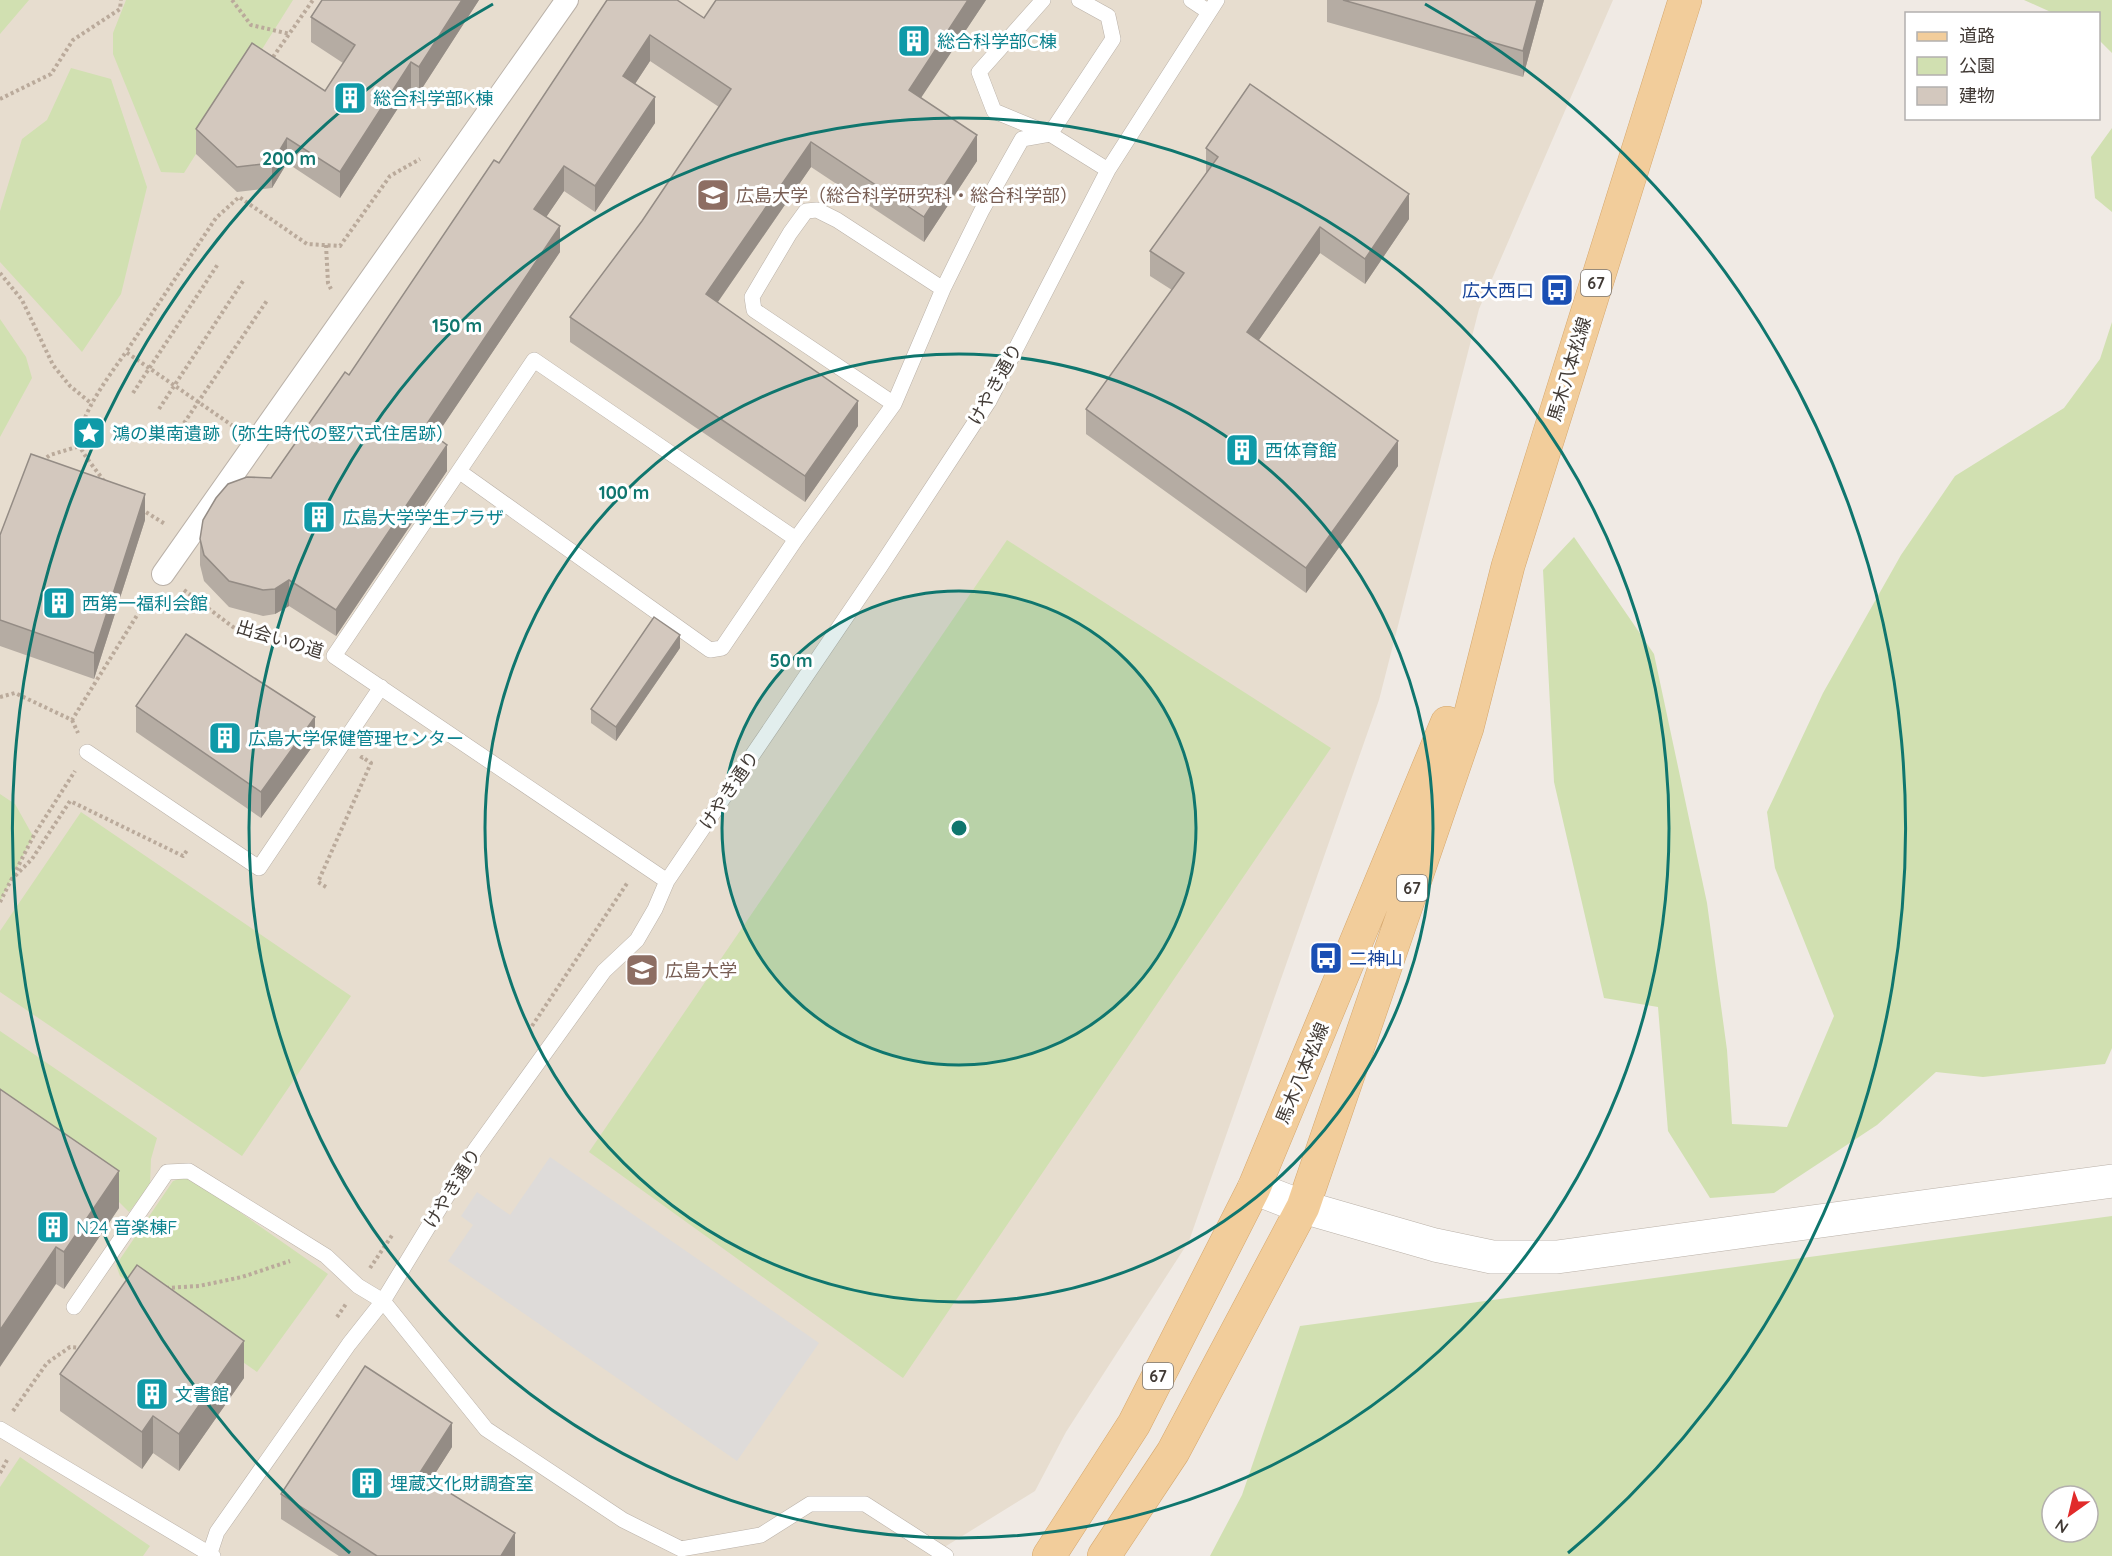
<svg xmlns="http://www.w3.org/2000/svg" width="2112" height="1556" viewBox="0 0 2112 1556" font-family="Quicksand,'Noto Sans JP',sans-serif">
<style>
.education{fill:#e7ddcf}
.green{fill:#d1e0b1;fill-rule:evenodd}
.parking{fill:#dedbd9}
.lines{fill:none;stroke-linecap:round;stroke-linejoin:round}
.service-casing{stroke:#bab1a8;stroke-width:16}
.pedestrian-casing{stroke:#bab1a8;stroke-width:24}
.tertiary-casing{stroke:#bab1a8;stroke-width:34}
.primary-casing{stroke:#d5a76d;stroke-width:34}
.path{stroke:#baaa9b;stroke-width:4;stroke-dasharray:3 3;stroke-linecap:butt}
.service{stroke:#fff;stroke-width:15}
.pedestrian{stroke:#fff;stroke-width:22}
.tertiary{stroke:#fff;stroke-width:33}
.primary{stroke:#f2cd9b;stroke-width:33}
.wall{fill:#b5aca3}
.shaded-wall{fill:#948c85}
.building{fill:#d3c8be;stroke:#948c85;stroke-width:1.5}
.ring{fill:none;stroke:#0f766e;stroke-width:3}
.labels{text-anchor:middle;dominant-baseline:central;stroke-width:6;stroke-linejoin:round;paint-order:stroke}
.shield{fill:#fff;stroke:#7a7572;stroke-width:1.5}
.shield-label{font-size:16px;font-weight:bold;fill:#413a35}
.culture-label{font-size:18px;fill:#0d838f;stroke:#fff;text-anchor:start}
.education-label{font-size:18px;fill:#785e54;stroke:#fff;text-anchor:start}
.transit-label{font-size:18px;fill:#164399;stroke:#fff;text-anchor:end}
.street-label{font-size:18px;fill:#413a35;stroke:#fff}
.centre{fill:#0f766e;stroke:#fff;stroke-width:3}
.ring-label{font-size:18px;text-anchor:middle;font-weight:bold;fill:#0f766e;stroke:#fff;stroke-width:6;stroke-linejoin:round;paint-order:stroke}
</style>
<rect width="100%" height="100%" fill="#f0eae4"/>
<path class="education" d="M0 0H1613L1479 309 1379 700 1189 1241 1066 1432 1035 1491 930 1556H0Z"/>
<path class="green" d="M0 0H29L0 34Z
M126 0H293L184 173 161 172 113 54V33Z
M2024 0H2112V53L2099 40 2098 14 2053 13Z
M71 68 111 79 147 187 121 294 82 352 0 262V211L22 139 47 120Z
M2112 128V212L2095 198 2091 157Z
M0 319 26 357 32 378 0 437Z
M2112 322V1048L2105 1064 1983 1077 1936 1072 1877 1125 1774 1193 1710 1198 1668 1131 1658 1007 1604 998 1554 782 1543 570 1574 537 1654 654 1707 903 1727 1050 1732 1124 1787 1127 1834 1016 1775 868 1767 812 1823 693 1901 555 1955 476 2064 408 2100 359Z
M1007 540 1331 748 903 1378 589 1152Z
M0 794 15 804 33 836 0 901Z
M81 812 351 996 242 1156 0 992V931Z
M0 1031 157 1138 151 1159 150 1185 129 1212 103 1186 0 1116Z
M188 1176 328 1274 257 1372 120 1276 116 1265 173 1181Z
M2112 1216V1556H1210L1242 1495 1300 1326ZM2052 1496H2088V1532H2052Z
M20 1457 150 1546 143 1556H0V1487Z"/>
<path class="parking" d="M550 1157 819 1343 737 1461 448 1261 473 1225 461 1216 477 1192 510 1215Z"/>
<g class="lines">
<g class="service-casing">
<path id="service" d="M1043 0 979 72 994 111 1050 134 1108 170
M1191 0 1209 12
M943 289 894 404 754 310 752 297 790 233 806 211 817 210 837 220 943 289 982 210 1022 139 1050 134 1113 39 1108 16 1079 0
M460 472 710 650 722 648 796 539 534 360 334 656 667 881
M796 539 894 404
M87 752 259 868 381 687
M74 1307 167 1172 189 1171 326 1256 358 1286 383 1301 486 1429 623 1520 681 1549 761 1535 810 1504H865L946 1556
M0 1429 213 1556
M210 1553 217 1532 349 1344 383 1301 475 1150 604 971 637 940 655 909 667 881 880 567 989 401 1108 170 1217 0"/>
</g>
<g class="pedestrian-casing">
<path id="pedestrian" d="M163 574 567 0"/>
</g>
<g class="tertiary-casing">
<path id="tertiary" d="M1254 1188 1303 1207 1435 1245 1492 1257H1557L2112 1181"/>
</g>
<g class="primary-casing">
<path id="primary" d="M1049 1556 1134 1424 1254 1188 1447 723
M1104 1556 1173 1452 1303 1207 1467 728 1508 566 1685 0"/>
</g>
<path class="path" d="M232 0 251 25 290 34
M273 57 313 0
M0 99 51 74 73 40 120 9 121 0
M326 245 328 283 331 289
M0 273 22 300 53 365 70 386 92 404
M133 393 218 264
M159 409 243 281
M184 423 268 299
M233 426 126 352 216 218 239 197 307 244 340 246 390 176 420 159
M42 461 50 455 80 446
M104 481C99 474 82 453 80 446 74 421 112 372 126 352
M141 509 165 524
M184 590 237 630 313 650
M0 697 15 693 72 720 149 596
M72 720 78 733
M11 880 32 859 70 801 183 856 188 849
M326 887 318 882 371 763 362 757 361 759
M0 902 34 835 75 771
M532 1026 628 882
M370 1268 393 1234
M166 1288 199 1286 242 1277 290 1261
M337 1317 346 1304
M13 1411 47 1363 70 1347 83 1348
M0 1473 7 1460"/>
<use href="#service" class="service"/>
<use href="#pedestrian" class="pedestrian"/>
<use href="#tertiary" class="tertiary"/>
<use href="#primary" class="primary"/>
</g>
<path class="wall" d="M322 0H479L419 93 411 88 340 198 287 163 272 188 237 192 196 154V129L325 91 343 63 311 42V17Z
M607 0 704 18 986 0 920 98 977 161 924 242 811 167 718 302 858 426 805 502 570 342V317L642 221 719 107 650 61 635 84 655 123 595 212 564 191 546 217 560 252 435 437 447 471 336 636 289 606 275 614 263 616 229 607 204 581 200 565V539L271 478 349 375 499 163Z
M1327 0H1544L1523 77 1327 22Z
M1206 148 1409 219 1365 284 1320 253 1259 340 1398 466 1306 593 1086 434V409L1172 290 1150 276V251L1206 174Z
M145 520 94 679 0 646V535Z
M680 648 616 741 591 723V709Z
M136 706 315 743 261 818 136 732Z
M0 1089 119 1208 64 1289 56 1284Z
M60 1374 244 1378 179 1471 153 1453 142 1469 60 1411Z
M452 1447 430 1481 515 1556H339L281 1519V1494Z"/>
<path class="shaded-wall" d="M462 0H479L419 93V67Z
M968 0H986L909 116V90Z
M1537 0H1544L1523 77V51Z
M650 35V61L623 102V76Z
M411 62V88L340 198V172Z
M655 97V123L595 212V186Z
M977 135V161L924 242V217Z
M287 138V163L272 188V163Z
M811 142V167L706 319V294Z
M564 166V191L534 235V209Z
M1409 194V219L1365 284V259Z
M560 226V252L424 454V428Z
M1320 227V253L1247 357V332Z
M858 401V426L805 502V476Z
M1398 441V466L1306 593V568Z
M447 445V471L336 636V610Z
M145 494V520L94 679V653Z
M289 580V606L275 614V589Z
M680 635V648L616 741V727Z
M315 717V743L261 818V792Z
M119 1171V1208L64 1289V1252Z
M56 1247V1284L0 1367V1330Z
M244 1341V1378L179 1471V1434Z
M153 1416V1453L142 1469V1432Z
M452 1423V1447L419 1499V1474Z
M515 1533V1556H501Z"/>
<path class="building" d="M322 0H462L419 67 411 62 340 172 287 138 272 163 237 167 196 129 252 43 325 91 355 45 311 17Z
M607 0H677L704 18 716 0H968L909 90 977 135 924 217 811 142 706 294 858 401 805 476 570 317 642 221 731 89 650 35 623 76 655 97 595 186 564 166 534 209 560 226 424 428 447 445 336 610 289 580 275 589 263 590 229 581 204 555 200 539 203 520 216 498 228 484 247 477 271 478 345 372 349 375 494 160 499 163Z
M1343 0H1537L1523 51Z
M1250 84 1409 194 1365 259 1320 227 1247 332 1398 441 1306 568 1086 409 1184 273 1150 251 1218 157 1206 148Z
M31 454 145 494 94 653 0 620V535Z
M654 617 680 635 616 727 591 709Z
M186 634 315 717 261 792 136 706Z
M0 1089 119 1171 64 1252 56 1247 0 1330Z
M137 1265 244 1341 179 1434 153 1416 142 1432 60 1374Z
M365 1366 452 1423 419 1474 515 1533 501 1556H377L281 1494Z"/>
<circle cx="959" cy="828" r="237" fill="#0f766e" fill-opacity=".12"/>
<g class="ring">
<circle cx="959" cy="828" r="237"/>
<circle cx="959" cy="828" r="474"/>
<circle cx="959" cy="828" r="710"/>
<path d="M350 1553A947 947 0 0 1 493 4M1425 4A947 947 0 0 1 1568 1553"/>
</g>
<defs>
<g id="building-square" transform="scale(1.725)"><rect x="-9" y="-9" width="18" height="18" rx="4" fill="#0f9aa8" stroke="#fff"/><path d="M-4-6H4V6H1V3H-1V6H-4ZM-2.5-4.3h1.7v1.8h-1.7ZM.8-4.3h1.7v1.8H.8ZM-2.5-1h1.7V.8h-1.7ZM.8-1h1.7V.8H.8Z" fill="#fff"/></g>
<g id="university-square" transform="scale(1.725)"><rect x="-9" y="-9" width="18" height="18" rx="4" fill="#8d6e63" stroke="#fff"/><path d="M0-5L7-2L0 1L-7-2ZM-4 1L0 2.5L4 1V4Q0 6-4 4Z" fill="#fff"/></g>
<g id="bus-square" transform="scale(1.725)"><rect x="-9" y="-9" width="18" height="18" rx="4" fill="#1a4fb4" stroke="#fff"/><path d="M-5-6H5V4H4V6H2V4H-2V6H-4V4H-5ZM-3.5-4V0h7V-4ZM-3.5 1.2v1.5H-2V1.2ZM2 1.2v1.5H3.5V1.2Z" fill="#fff"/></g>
<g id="sight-square" transform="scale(1.725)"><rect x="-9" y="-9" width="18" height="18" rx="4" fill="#0f9aa8" stroke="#fff"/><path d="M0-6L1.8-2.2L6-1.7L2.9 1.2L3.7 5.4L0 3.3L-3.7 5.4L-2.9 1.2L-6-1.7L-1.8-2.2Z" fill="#fff"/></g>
</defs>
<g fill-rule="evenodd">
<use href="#building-square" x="914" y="41"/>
<use href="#building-square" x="350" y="98"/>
<use href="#university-square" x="713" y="195"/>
<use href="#bus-square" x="1557" y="290"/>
<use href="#sight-square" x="89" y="433"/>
<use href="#building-square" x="1242" y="450"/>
<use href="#building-square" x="319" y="517"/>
<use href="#building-square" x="59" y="603"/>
<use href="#building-square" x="225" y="738"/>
<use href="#bus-square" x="1326" y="958"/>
<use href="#university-square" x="642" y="970"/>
<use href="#building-square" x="53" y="1227"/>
<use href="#building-square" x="152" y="1394"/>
<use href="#building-square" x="367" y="1483"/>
</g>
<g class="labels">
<g class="shield">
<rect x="1581" y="270" width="30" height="26" rx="4.5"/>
<rect x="1397" y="875" width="30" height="26" rx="4.5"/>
<rect x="1143" y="1363" width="30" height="26" rx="4.5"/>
</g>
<g class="shield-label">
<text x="1596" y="283">67</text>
<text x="1412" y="888">67</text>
<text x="1158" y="1376">67</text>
</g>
<g class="culture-label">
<text x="937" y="41">総合科学部C棟</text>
<text x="373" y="98">総合科学部K棟</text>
<text x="112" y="433">鴻の巣南遺跡（弥生時代の竪穴式住居跡）</text>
<text x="1265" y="450">西体育館</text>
<text x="342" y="517">広島大学学生プラザ</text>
<text x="82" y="603">西第一福利会館</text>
<text x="248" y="738">広島大学保健管理センター</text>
<text x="76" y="1227">N24 音楽棟F</text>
<text x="175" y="1394">文書館</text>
<text x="390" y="1483">埋蔵文化財調査室</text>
</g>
<g class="education-label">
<text x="736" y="195">広島大学（総合科学研究科・総合科学部）</text>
<text x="665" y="970">広島大学</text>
</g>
<g class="transit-label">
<text x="1534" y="290">広大西口</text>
<text x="1349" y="958" text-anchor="start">二神山</text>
</g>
<g class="street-label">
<text transform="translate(1569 369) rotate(-73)">馬木八本松線</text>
<text transform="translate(995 384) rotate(-61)">けやき通り</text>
<text transform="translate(280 639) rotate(17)">出会いの道</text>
<text transform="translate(729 790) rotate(-56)">けやき通り</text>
<text transform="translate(1302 1073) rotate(-67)">馬木八本松線</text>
<text transform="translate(452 1188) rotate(-58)">けやき通り</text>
</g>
</g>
<circle cx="959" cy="828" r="9" class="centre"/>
<g class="ring-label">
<text x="289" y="165">200 m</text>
<text x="457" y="332">150 m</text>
<text x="624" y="499">100 m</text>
<text x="791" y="667">50 m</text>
</g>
<rect x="1905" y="12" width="195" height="108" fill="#ffffff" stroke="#b3b0ae" stroke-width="1.5"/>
<rect x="1917" y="32" width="30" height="9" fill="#f2cd9b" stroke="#b3b0ae" stroke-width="1.5"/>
<text x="1959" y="42" font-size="18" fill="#413a35">道路</text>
<rect x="1917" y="57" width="30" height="18" fill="#d1e0b1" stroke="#b3b0ae" stroke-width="1.5"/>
<text x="1959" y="72" font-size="18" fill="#413a35">公園</text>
<rect x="1917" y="87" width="30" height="18" fill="#d3c8be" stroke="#b3b0ae" stroke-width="1.5"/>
<text x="1959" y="102" font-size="18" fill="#413a35">建物</text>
<g transform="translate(2070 1514) rotate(214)"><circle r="28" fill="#ffffff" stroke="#b3b0ae" stroke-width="1.5"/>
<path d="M0-4.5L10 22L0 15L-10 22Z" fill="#e12b2a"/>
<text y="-9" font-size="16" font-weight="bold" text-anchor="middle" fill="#413a35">N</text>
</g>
</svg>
